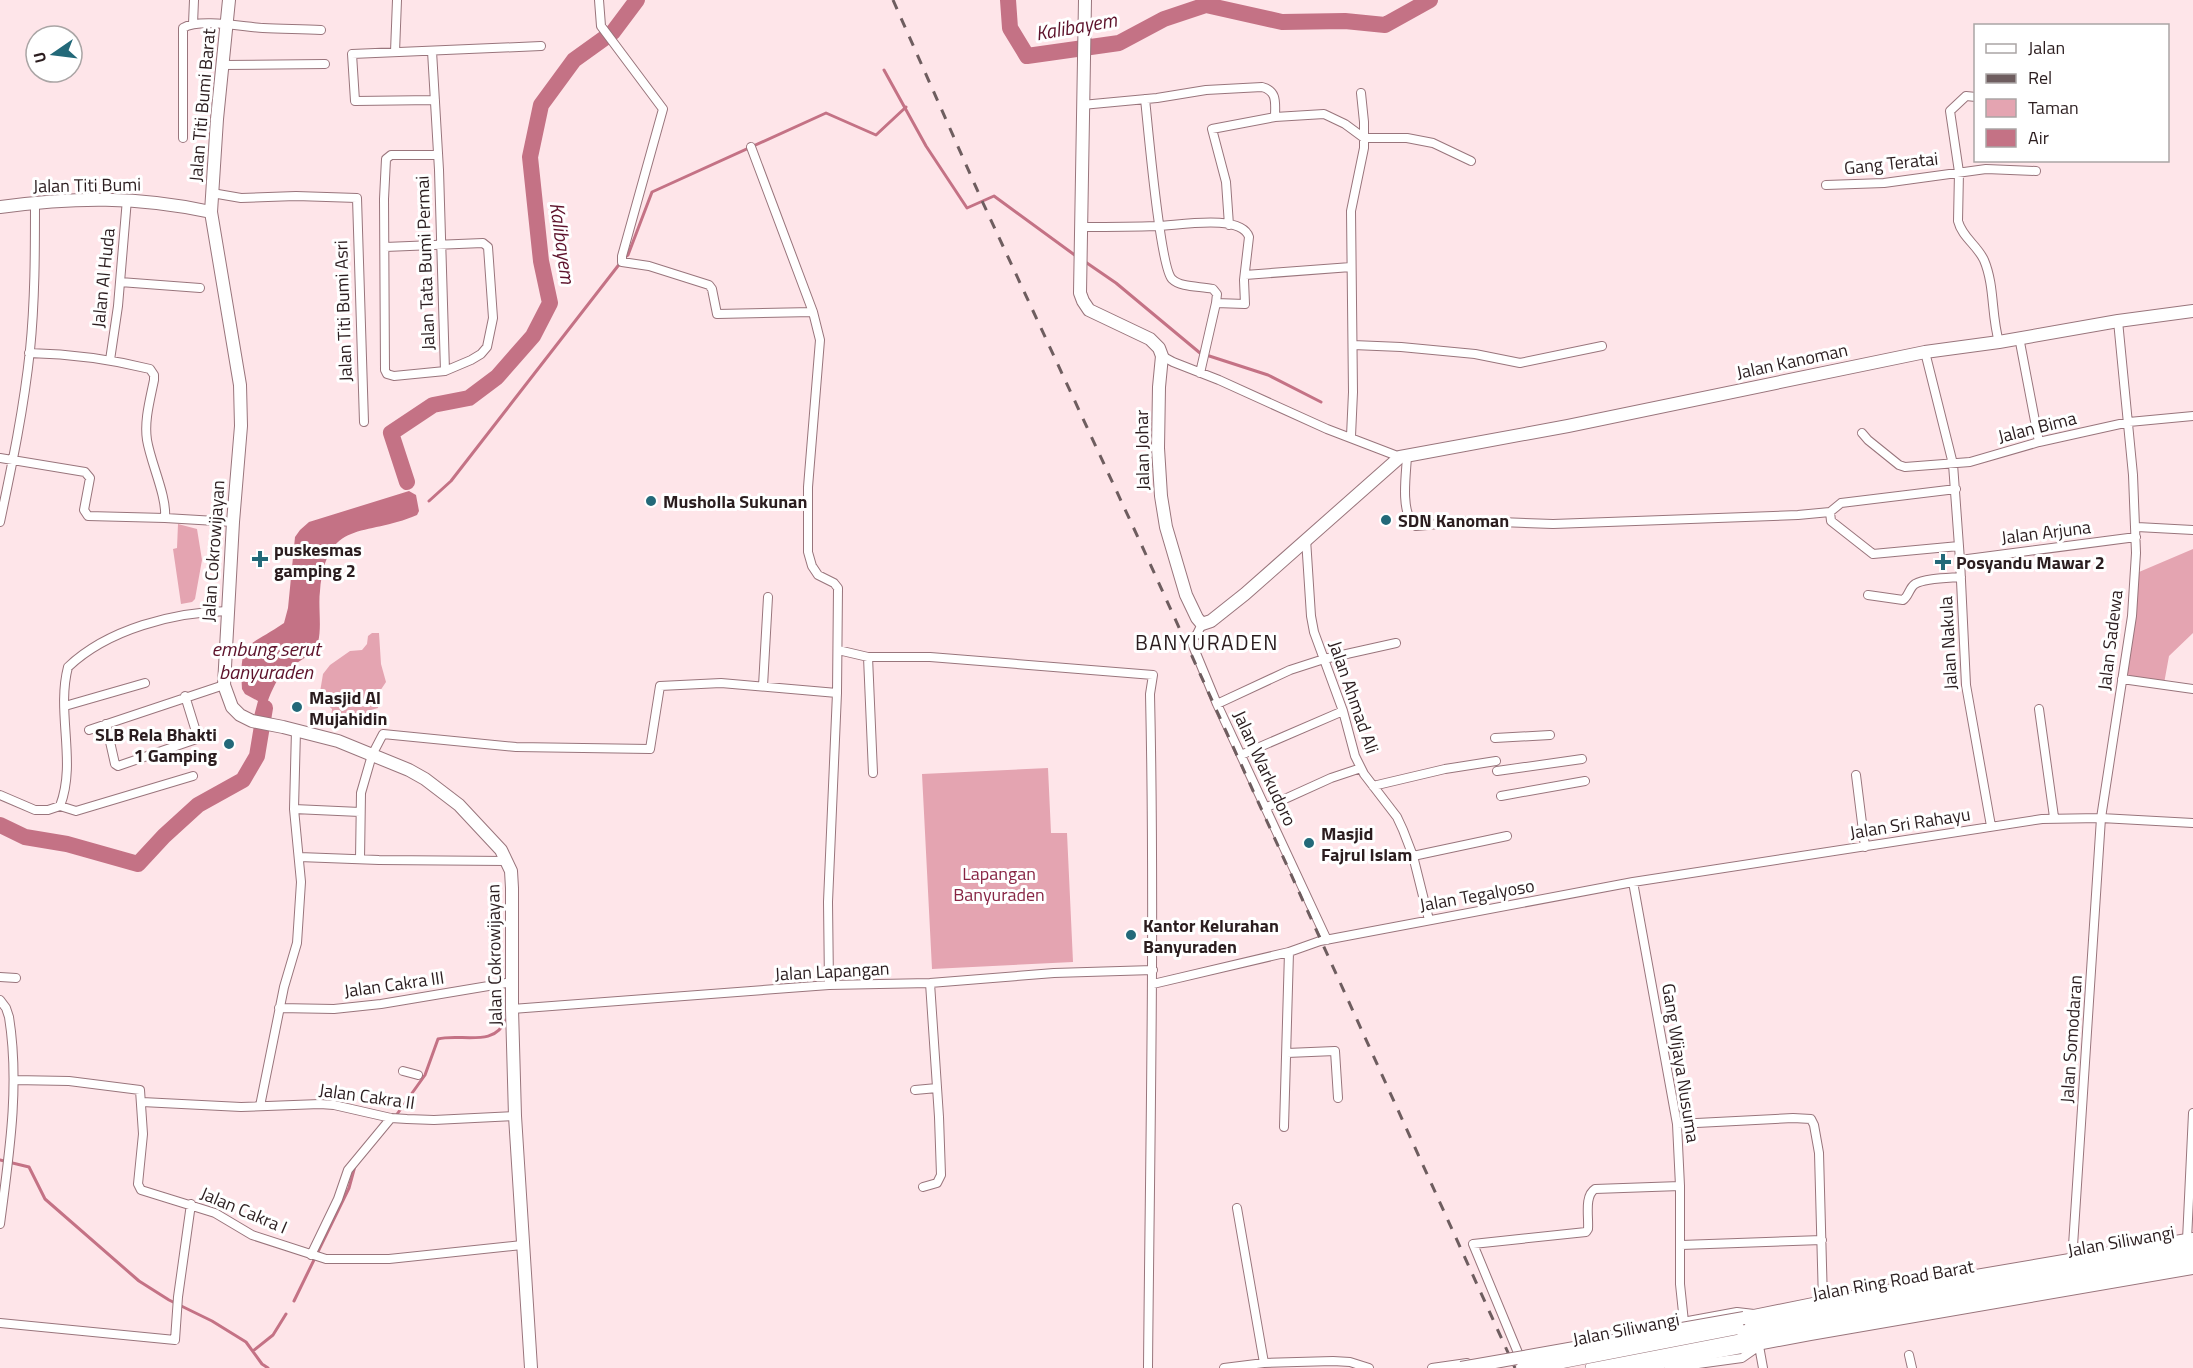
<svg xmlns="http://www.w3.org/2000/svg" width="2193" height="1368" viewBox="0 0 2193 1368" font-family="'Titillium Web',sans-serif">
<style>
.green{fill:#e4a4b1}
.water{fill:#c47285}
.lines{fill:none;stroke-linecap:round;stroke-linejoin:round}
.stream{stroke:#c47285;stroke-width:3}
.river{stroke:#c47285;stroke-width:16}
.street-casing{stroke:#99757c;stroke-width:10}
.secondary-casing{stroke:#99757c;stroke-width:14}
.highway-casing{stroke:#99757c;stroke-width:16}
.street{stroke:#fff;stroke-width:8}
.secondary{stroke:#fff;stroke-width:12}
.highway{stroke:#fff;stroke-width:15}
.rail{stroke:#6e5d5f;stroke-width:3;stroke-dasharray:10 10;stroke-linecap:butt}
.secondary-bridge-casing{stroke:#99757c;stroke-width:14;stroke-linecap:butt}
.highway-bridge-casing{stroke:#99757c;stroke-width:16;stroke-linecap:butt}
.secondary-bridge{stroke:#fff;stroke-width:12}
.highway-bridge{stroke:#fff;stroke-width:15}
.poi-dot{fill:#236979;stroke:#fff;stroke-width:2}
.labels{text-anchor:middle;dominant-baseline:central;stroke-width:6;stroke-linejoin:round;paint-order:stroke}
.street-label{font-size:18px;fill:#2b1d1f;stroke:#fff}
.poi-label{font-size:18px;font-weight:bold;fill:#2b1d1f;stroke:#fff;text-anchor:start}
.park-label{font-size:18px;fill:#882544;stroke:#fff}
.water-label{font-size:20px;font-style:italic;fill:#5d122b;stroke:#fff}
.quarter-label{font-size:21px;letter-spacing:1.5px;fill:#2b1d1f;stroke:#fff}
</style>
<rect width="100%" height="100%" fill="#fee5e9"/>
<path class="green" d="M178 524 197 529 202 560 195 599 192 602 181 604 173 549 177 548Z
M2193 549V633L2169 656 2163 689 2120 681 2139 572Z
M372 633H379L381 664 386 682 380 691 378 708 371 710 369 722 334 720 331 717 332 709 325 703 320 692 323 674 330 665 350 651 362 650 367 644 368 636Z
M1048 768 1051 833H1067L1073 962 932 969 922 774Z"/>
<path class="water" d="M409 491 416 495 419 511 417 515C364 538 327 517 320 591 318 606 322 628 318 642 313 659 287 664 278 679 274 686 269 696 267 704 265 712 266 718 263 726L254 716 258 701 245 694 242 689C239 639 248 648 284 623L288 608 295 537 300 530 309 522Z"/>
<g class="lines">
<path class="stream" d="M884 70 926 146 967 208 994 196 1076 256
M625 257 628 255 652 192 826 113 876 135 906 107
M1084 261 1116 283 1200 353 1268 375 1321 402
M429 501 451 481 621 262
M395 1117 425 1075 438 1039C459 1033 496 1048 505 1020
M0 1160 29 1167 45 1199 139 1281 169 1300 212 1321 246 1342 262 1364 268 1368
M294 1301 349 1188 355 1166
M253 1351 273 1335 286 1314"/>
<path class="river" d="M1008 0 1010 28 1027 56 1119 43 1164 19 1206 5 1282 22 1345 21 1385 25 1430 0
M407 482 391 433 433 405 469 398 497 377 533 336 550 303 541 261 530 157 541 105 574 60 613 32 637 0
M0 825 25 837 67 844 138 864 164 836 198 805 243 780 257 756 265 708"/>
<g class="street-casing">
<path id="street" d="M599 0 601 26 663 109 622 256V262L649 266 709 285 712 289 717 314 813 312
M193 24 194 0
M432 51 439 170 445 371
M395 52 397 0
M222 65 325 64
M1976 97 1966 96 1950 111 1959 172 1958 221C1962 237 1977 245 1984 260 1995 286 1991 315 1999 342
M435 100 355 101 352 54 541 46
M1082 105 1157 98 1206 90 1262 87C1278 91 1275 104 1275 117
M183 138V28C199 18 244 27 263 28 282 29 301 29 321 30
M751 147 813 312 820 340 808 487V552L812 566 818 575 834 583 838 588 837 693 828 902 829 985
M1826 185 1884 183 1986 169 2036 171
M212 193 241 198 296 196 357 198 364 422
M1229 225 1226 182 1212 129 1275 117 1324 114 1345 124 1364 138H1407L1433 143 1471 161
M1081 227C1106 227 1131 227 1156 226 1176 226 1241 213 1249 237L1244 280 1245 304 1216 303 1217 294 1213 289C1201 286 1181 288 1172 279 1160 267 1148 126 1145 99
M385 247 483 243 488 247 493 318 487 347 481 354 471 360 445 371 394 376 387 374 385 370 384 199 386 159 391 155H438
M1245 275 1351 267
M120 282 200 288
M2019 337 2039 442
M1353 345 1401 347 1475 354 1520 363 1602 346
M1925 352 1953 464 1960 560 1966 685 1991 826
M29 353C71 354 110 359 150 369L154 375V380C150 400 144 421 147 440 151 464 167 496 165 518
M1162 356 1173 362 1219 380 1327 429 1400 457
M110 360 118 306 127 199
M1200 373 1216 303
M1862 433 1868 440 1899 465 1905 467 1970 462 2039 442 2129 422 2193 416
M1351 436 1353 392 1351 211 1364 148V122L1361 93
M1407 456C1406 476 1401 506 1412 524L1416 526 1474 521 1553 524 1798 515 1830 512 1841 503 1956 489
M0 458 85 472 90 478 84 510 88 516 165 518 233 522
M1830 512 1831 521 1873 554 1959 546
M0 522C12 465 24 408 30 350 35 301 35 251 35 203
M2137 527 2193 530
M1306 539 1311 616 1314 632 1343 711 1355 756 1364 774 1397 817 1403 830 1413 856 1429 920
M1960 560 2136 537
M1868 595 1903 600C1909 596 1909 588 1915 584 1925 578 1949 578 1961 577
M1202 624 1197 634 1191 641 1217 704 1327 940
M838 650 868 657H930L1153 675 1150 694C1155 919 1150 1143 1148 1368
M868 657 873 773
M2122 679 2193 689
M763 686 768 597
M185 696 198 738
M1217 704 1290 670 1324 659 1396 643
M65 706 145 683
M2039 709 2054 817
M106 724 115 764 118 766 211 734
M89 730 224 685
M1495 738 1550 735
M1241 755 1343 711
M1497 771 1582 759
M1856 775 1865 847
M1373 786 1445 769 1496 761
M0 795 35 810H48L60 806 76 811 193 776
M1501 796 1585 781
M60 806C77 762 56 713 68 667 108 629 174 612 228 611
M1265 808 1331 778 1361 768
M294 809 360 812
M1413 856 1507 836
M299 857 379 860 507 861
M360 859 361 793 372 755 383 734 516 747 650 749 660 686 721 683 837 693
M1633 882 1677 1124 1680 1186V1284L1684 1322
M0 977 16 978
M1153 984 1289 952 1320 941 1633 882 2042 819 2101 818 2193 823
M0 1000 6 1008 9 1017C20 1086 9 1155 0 1224
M279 1008 334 1009 381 1004 512 982
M512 1009 829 985 930 983 1054 973 1153 970
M1287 1053 1335 1051 1338 1098
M403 1071 418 1075
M14 1080 69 1081 140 1090 143 1134 138 1184 141 1190 215 1213 252 1235 326 1259H389L522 1245
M915 1090 937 1088
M142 1102 241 1107 320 1104 334 1105 391 1118 407 1119 434 1120 515 1116
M260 1106 284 987 297 943 301 882 294 809 296 730
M1677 1124 1793 1118 1811 1119 1814 1125 1819 1153 1823 1302
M1284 1127 1289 952
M923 1187 937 1183 941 1175 939 1117 930 983
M1237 1208 1264 1363
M2187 1240 2193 1113
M1681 1245 1822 1240
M311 1255 338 1199 348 1170 391 1118
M2072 1261 2101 818 2132 616 2136 553 2133 475 2118 321
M0 1323 175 1340 178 1297 191 1204
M1607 1336 1737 1312 1754 1314
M1759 1346 1763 1368
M1909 1355 1912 1368
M1521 1360 1473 1244 1586 1232 1588 1229C1589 1217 1584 1196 1595 1189L1680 1186
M1224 1368 1264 1363 1333 1361 1350 1362 1369 1368
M1432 1368 1467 1363
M1669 1368 1742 1358 1762 1344"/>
</g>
<g class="secondary-casing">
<path id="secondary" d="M229 0 217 119 211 212 240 385 241 426 233 522 224 685 232 707 240 715 252 721 283 727 338 741 409 770 425 779 459 805 501 850 511 871 512 888V1009L515 1116 531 1368
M1085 0 1080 293 1083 301 1089 310 1150 339 1159 348 1162 356 1159 387 1158 448 1161 496 1166 527 1186 595 1197 618 1202 624 1211 621 1245 594 1400 457 1568 426 1925 352 1999 342 2118 321 2193 311
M0 207C74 197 138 196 211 212
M1744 1318 1823 1302 2193 1239
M1632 1368 1810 1334 2193 1268"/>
</g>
<g class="highway-casing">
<path id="highway" d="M1736 1327 2193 1248
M1593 1368 1744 1338 2193 1259"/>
</g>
<use href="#street" class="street"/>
<use href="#secondary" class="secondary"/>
<use href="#highway" class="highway"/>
<path class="rail" d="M893 0 983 203 1142 546 1515 1368"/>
<g class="secondary-bridge-casing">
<path id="secondary-bridge" d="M1461 1368 1744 1318"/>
</g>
<g class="highway-bridge-casing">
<path id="highway-bridge" d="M1524 1368 1736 1327"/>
</g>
<use href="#secondary-bridge" class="secondary-bridge"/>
<use href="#highway-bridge" class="highway-bridge"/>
</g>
<g class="poi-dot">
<circle cx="651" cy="501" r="6"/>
<circle cx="1386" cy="520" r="6"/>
<path d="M257 550h6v6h6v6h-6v6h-6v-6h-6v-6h6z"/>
<path d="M1940 553h6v6h6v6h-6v6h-6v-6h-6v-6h6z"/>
<circle cx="297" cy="707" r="6"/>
<circle cx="229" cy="744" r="6"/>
<circle cx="1309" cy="843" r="6"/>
<circle cx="1131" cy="935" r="6"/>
</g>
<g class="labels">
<g class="street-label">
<text transform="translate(202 105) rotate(-85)">Jalan Titi Bumi Barat</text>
<text transform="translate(1891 163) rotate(-6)">Gang Teratai</text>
<text transform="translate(87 185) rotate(-1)">Jalan Titi Bumi</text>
<text transform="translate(425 263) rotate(-92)">Jalan Tata Bumi Permai</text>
<text transform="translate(103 278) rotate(-84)">Jalan Al Huda</text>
<text transform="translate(343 311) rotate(-92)">Jalan Titi Bumi Asri</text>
<text transform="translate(1792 361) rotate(-12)">Jalan Kanoman</text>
<text transform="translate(2037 427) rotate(-14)">Jalan Bima</text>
<text transform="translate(1142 450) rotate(-91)">Jalan Johar</text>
<text transform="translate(2046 532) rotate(-7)">Jalan Arjuna</text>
<text transform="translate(213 551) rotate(-86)">Jalan Cokrowijayan</text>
<text transform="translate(2110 640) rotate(-83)">Jalan Sadewa</text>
<text transform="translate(1948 643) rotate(-93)">Jalan Nakula</text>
<text transform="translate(1354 697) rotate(71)">Jalan Ahmad Ali</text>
<text transform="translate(1265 768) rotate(65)">Jalan Warkudoro</text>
<text transform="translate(1910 823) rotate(-9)">Jalan Sri Rahayu</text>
<text transform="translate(1477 895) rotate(-10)">Jalan Tegalyoso</text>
<text transform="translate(494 955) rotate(-91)">Jalan Cokrowijayan</text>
<text transform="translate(832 971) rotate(-3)">Jalan Lapangan</text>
<text transform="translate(394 984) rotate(-8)">Jalan Cakra III</text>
<text transform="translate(2071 1039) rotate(-86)">Jalan Somodaran</text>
<text transform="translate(1681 1063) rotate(81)">Gang Wijaya Nusuma</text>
<text transform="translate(367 1096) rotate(8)">Jalan Cakra II</text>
<text transform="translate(244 1210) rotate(23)">Jalan Cakra I</text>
<text transform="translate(2121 1241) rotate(-10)">Jalan Siliwangi</text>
<text transform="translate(1893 1280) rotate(-10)">Jalan Ring Road Barat</text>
<text transform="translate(1626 1329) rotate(-11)">Jalan Siliwangi</text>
</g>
<g class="poi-label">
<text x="663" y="501">Musholla Sukunan</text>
<text x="1398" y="520">SDN Kanoman</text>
<text x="274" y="549">puskesmas<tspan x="274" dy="21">gamping 2</tspan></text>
<text x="1956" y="562">Posyandu Mawar 2</text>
<text x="309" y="697">Masjid Al<tspan x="309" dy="21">Mujahidin</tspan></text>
<text x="217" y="734" text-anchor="end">SLB Rela Bhakti<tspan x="217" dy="21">1 Gamping</tspan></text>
<text x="1321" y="833">Masjid<tspan x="1321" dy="21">Fajrul Islam</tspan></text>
<text x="1143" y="925">Kantor Kelurahan<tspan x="1143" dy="21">Banyuraden</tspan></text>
</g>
<g class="park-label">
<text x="999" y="873">Lapangan<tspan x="999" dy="21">Banyuraden</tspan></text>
</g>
<g class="water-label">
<text transform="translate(1076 26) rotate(-10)">Kalibayem</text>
<text transform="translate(563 243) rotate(82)">Kalibayem</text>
<text x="266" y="648">embung serut<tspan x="266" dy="23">banyuraden</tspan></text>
</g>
<g class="quarter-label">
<text x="1207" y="642">BANYURADEN</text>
</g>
</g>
<rect x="1974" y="24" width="195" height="138" fill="#ffffff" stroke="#aaa5a5" stroke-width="1.5"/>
<rect x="1986" y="44" width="30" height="9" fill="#ffffff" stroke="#aaa5a5" stroke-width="1.5"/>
<text x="2028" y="54" font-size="18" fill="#2b1d1f">Jalan</text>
<rect x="1986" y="74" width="30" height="9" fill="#6e5d5f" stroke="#aaa5a5" stroke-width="1.5"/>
<text x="2028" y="84" font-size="18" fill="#2b1d1f">Rel</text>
<rect x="1986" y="99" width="30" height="18" fill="#e4a4b1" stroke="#aaa5a5" stroke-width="1.5"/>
<text x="2028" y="114" font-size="18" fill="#2b1d1f">Taman</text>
<rect x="1986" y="129" width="30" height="18" fill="#c47285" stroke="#aaa5a5" stroke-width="1.5"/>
<text x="2028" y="144" font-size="18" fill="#2b1d1f">Air</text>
<g transform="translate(54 54) rotate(256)"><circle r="28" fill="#ffffff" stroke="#aaa5a5" stroke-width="1.5"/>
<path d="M0-4.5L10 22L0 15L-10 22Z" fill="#236979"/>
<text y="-9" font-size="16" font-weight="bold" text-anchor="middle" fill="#2b1d1f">U</text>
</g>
</svg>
